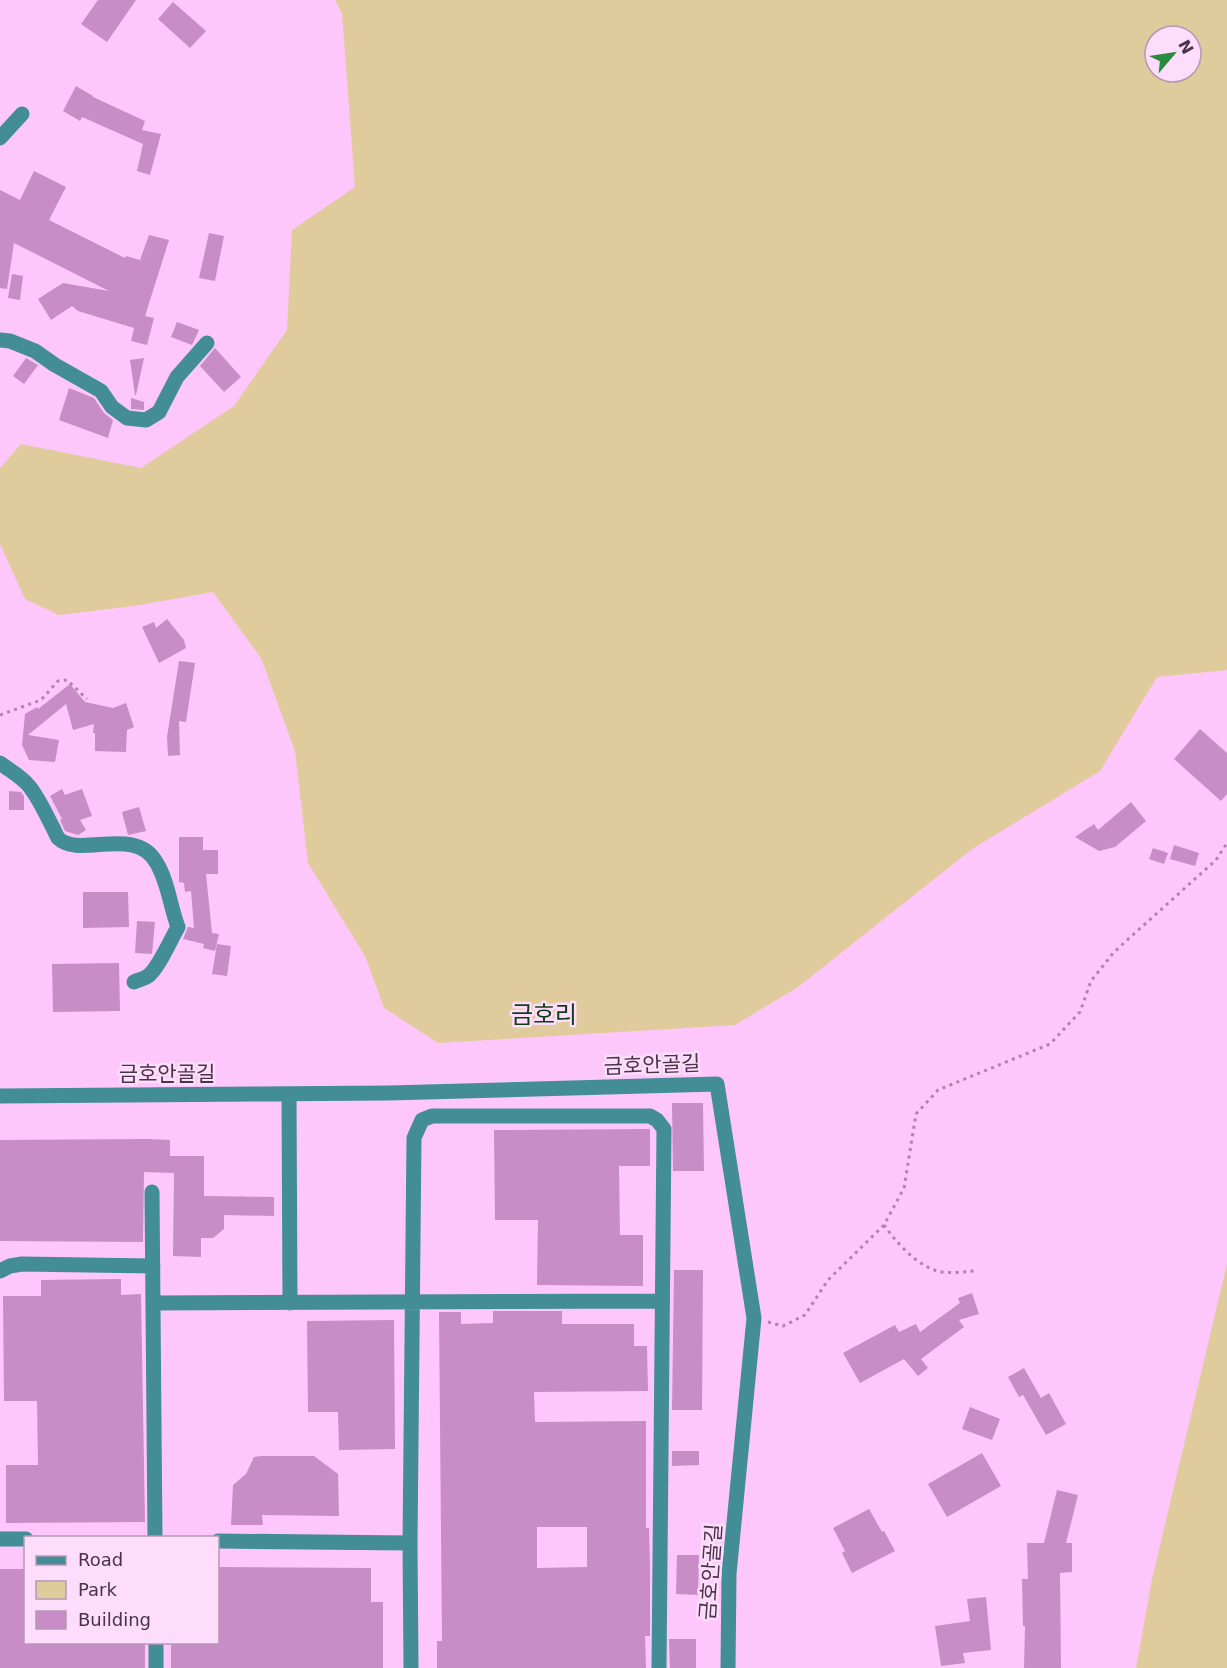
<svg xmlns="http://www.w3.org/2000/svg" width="1227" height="1668" viewBox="0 0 1227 1668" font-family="'DejaVu Sans','Noto Sans KR',sans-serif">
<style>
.green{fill:#e0cb9c;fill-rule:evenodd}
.building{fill:#c88cc7;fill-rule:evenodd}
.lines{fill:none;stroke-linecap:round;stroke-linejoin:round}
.path{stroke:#ad85ab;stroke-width:3;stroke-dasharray:3 4.5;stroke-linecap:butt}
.minor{stroke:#438d97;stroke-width:15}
.labels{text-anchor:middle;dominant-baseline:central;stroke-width:5;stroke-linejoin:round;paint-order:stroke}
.street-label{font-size:21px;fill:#493348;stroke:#fddcfc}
.quarter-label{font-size:24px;fill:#0d3c17;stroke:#fddcfc}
</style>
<rect width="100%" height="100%" fill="#fdc7fb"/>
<path class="green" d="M335 0H1227V670L1157 677 1100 771 972 849 798 987 735 1025 438 1043 384 1008 365 956 308 863 295 751 261 658 213 592 134 606 59 615 25 599 0 544V468L21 444 141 468 234 406 287 330 292 230 355 187 342 13ZM1155 36H1191V72H1155Z
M1227 1264V1668H1136L1152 1579Z"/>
<path class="building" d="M98 0H136L107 42 81 24Z
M173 2 206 31 190 48 158 19Z
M76 86 93 96V97L145 121 142 130 161 134 150 175 137 171 143 144 82 117 80 121 63 111Z
M34 171 66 187 49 220 125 258 126 256 140 260 149 235 169 240 145 316 154 318 147 345 131 341 134 328 78 311 72 306 51 320 38 299 63 283 109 291 14 243 7 289 0 288V190L20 200Z
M209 233 224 236 215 281 199 278Z
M12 274 23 276 20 300 8 298Z
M177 322 199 330 192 345 171 337Z
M215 348 241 377 224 392 200 366Z
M26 358 38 365 24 384 13 376Z
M144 358 136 395H135L130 360Z
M69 388 94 398 104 413 113 420 108 438 59 420Z
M131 398 144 402V410L131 409Z
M167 619 184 640 186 648 159 663 142 627 154 622 156 628Z
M179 661 195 663 186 722 179 721 180 755 168 756 167 737Z
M70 684 85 702 113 708 126 703 134 727 127 730 126 752 95 751V733H93L94 724 73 730 66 704 28 735 59 740 55 762 29 760 22 745 25 714 37 707 38 709Z
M1200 729 1227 753V794L1221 801 1174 759Z
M62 789 65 795 82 789 92 816 80 820 86 830 78 835 65 831 60 820 62 819 50 796Z
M9 791 21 792 24 796V810H9Z
M1131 802 1146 821 1115 847 1099 851 1075 837 1094 824 1098 830Z
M139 807 146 831 128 835 122 812Z
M179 837H203V850H218V874H206L212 933 219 934 215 951 203 948 204 944 183 939 188 927 194 928 191 891 185 892 184 883 179 882Z
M1174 845 1199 853 1195 866 1170 859Z
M1153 848 1168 853 1164 864 1149 859Z
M83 892H128L129 927 83 928Z
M137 921 155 922 152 954 135 953Z
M217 944 231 946 227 976 212 974Z
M119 963 120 1011 53 1012 52 964Z
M672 1103H703L704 1171H673Z
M650 1129V1166H619L620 1235H643V1286L537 1285 538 1220H495L494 1130Z
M147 1139 170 1140V1156H204V1196L274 1197V1216L224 1215V1229L213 1238H201V1257L173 1256 174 1173 144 1172 143 1242 0 1241V1140Z
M674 1270H703L702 1410H672Z
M121 1279V1295L141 1294 145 1522 6 1523V1465H38L37 1401H4L3 1296H41V1280Z
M972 1293 979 1314 959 1320 964 1327 921 1359 928 1368 918 1376 904 1359 860 1383 843 1353 895 1325 899 1332 916 1324 920 1332 960 1303 958 1298Z
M493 1311H562V1324H634V1346H647L648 1391 534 1392 535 1422 646 1421V1528H649L650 1567V1636H645L646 1668H437V1641H442L439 1312H461V1324L493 1323ZM537 1527H587V1567L537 1568Z
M394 1320 395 1449 339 1450 338 1412H308L307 1321Z
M1024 1368 1041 1398 1049 1393 1066 1424 1046 1435 1023 1395 1019 1397 1008 1377Z
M970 1407 1000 1419 992 1440 962 1429Z
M672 1451H699V1465L672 1466Z
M982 1453 1001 1486 947 1517 928 1484Z
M261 1456H314L338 1474 339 1516 262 1515 263 1525H231L233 1485 246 1474 254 1457Z
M1057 1490 1078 1495 1066 1543H1072V1572L1060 1573 1061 1668H1024L1025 1626H1023L1022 1579H1028L1027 1543H1044Z
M869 1509 882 1532 884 1531 895 1551 852 1573 842 1553 845 1551 833 1528Z
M677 1555H699L698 1595 676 1594Z
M218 1567 371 1568V1602H383V1668H171V1642H218Z
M0 1569H26V1642H145V1668H0Z
M986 1597 991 1650 963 1653 965 1663 941 1666 935 1626 970 1621 967 1599Z
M669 1639H696V1668H670Z"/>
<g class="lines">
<path class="path" d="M0 715 41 700 58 681 67 680 87 699
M884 1225C896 1242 915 1264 937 1271 948 1274 962 1272 974 1271
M768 1322 783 1326 805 1315 828 1280 884 1225 904 1188 916 1114 938 1090 1050 1044 1080 1012 1091 981 1114 952 1216 860 1227 843"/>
<path class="minor" d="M0 138 22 114
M0 340 10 341 35 351 55 365 101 391 112 407 127 418 146 420 159 412 177 377 207 343
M0 763C9 770 22 777 29 786 38 797 45 812 52 826 54 829 56 835 58 838 79 859 135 825 156 862 168 881 170 906 178 927 171 939 158 969 148 976 144 979 138 980 134 982
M289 1094 290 1303
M0 1096 389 1093 717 1084 754 1318 729 1574 728 1668
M152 1192 155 1538
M0 1271 10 1266 22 1264 153 1266
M153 1303 662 1301
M0 1539H26
M218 1541 410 1543
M156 1642V1668
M411 1668 410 1543 414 1138 422 1120 432 1116H650L657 1120 664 1129 659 1668"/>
</g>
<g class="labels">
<g class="street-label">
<text transform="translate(652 1065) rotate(-2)">금호안골길</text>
<text x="167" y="1074">금호안골길</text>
<text transform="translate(711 1572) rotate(-86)">금호안골길</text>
</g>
<g class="quarter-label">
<text x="544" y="1015">금호리</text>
</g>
</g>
<rect x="24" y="1536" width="195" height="108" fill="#fddcfc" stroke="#b598b4" stroke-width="1.5"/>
<rect x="36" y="1556" width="30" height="9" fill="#438d97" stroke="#b598b4" stroke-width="1.5"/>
<text x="78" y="1566" font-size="18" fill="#493348">Road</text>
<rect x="36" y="1581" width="30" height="18" fill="#e0cb9c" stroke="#b598b4" stroke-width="1.5"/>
<text x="78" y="1596" font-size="18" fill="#493348">Park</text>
<rect x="36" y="1611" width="30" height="18" fill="#c88cc7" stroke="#b598b4" stroke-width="1.5"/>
<text x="78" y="1626" font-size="18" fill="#493348">Building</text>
<g transform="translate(1173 54) rotate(61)"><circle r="28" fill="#fddcfc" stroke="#b598b4" stroke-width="1.5"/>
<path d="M0-4.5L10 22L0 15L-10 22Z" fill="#288b3f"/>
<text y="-9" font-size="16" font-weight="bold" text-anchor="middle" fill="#493348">N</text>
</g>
</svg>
